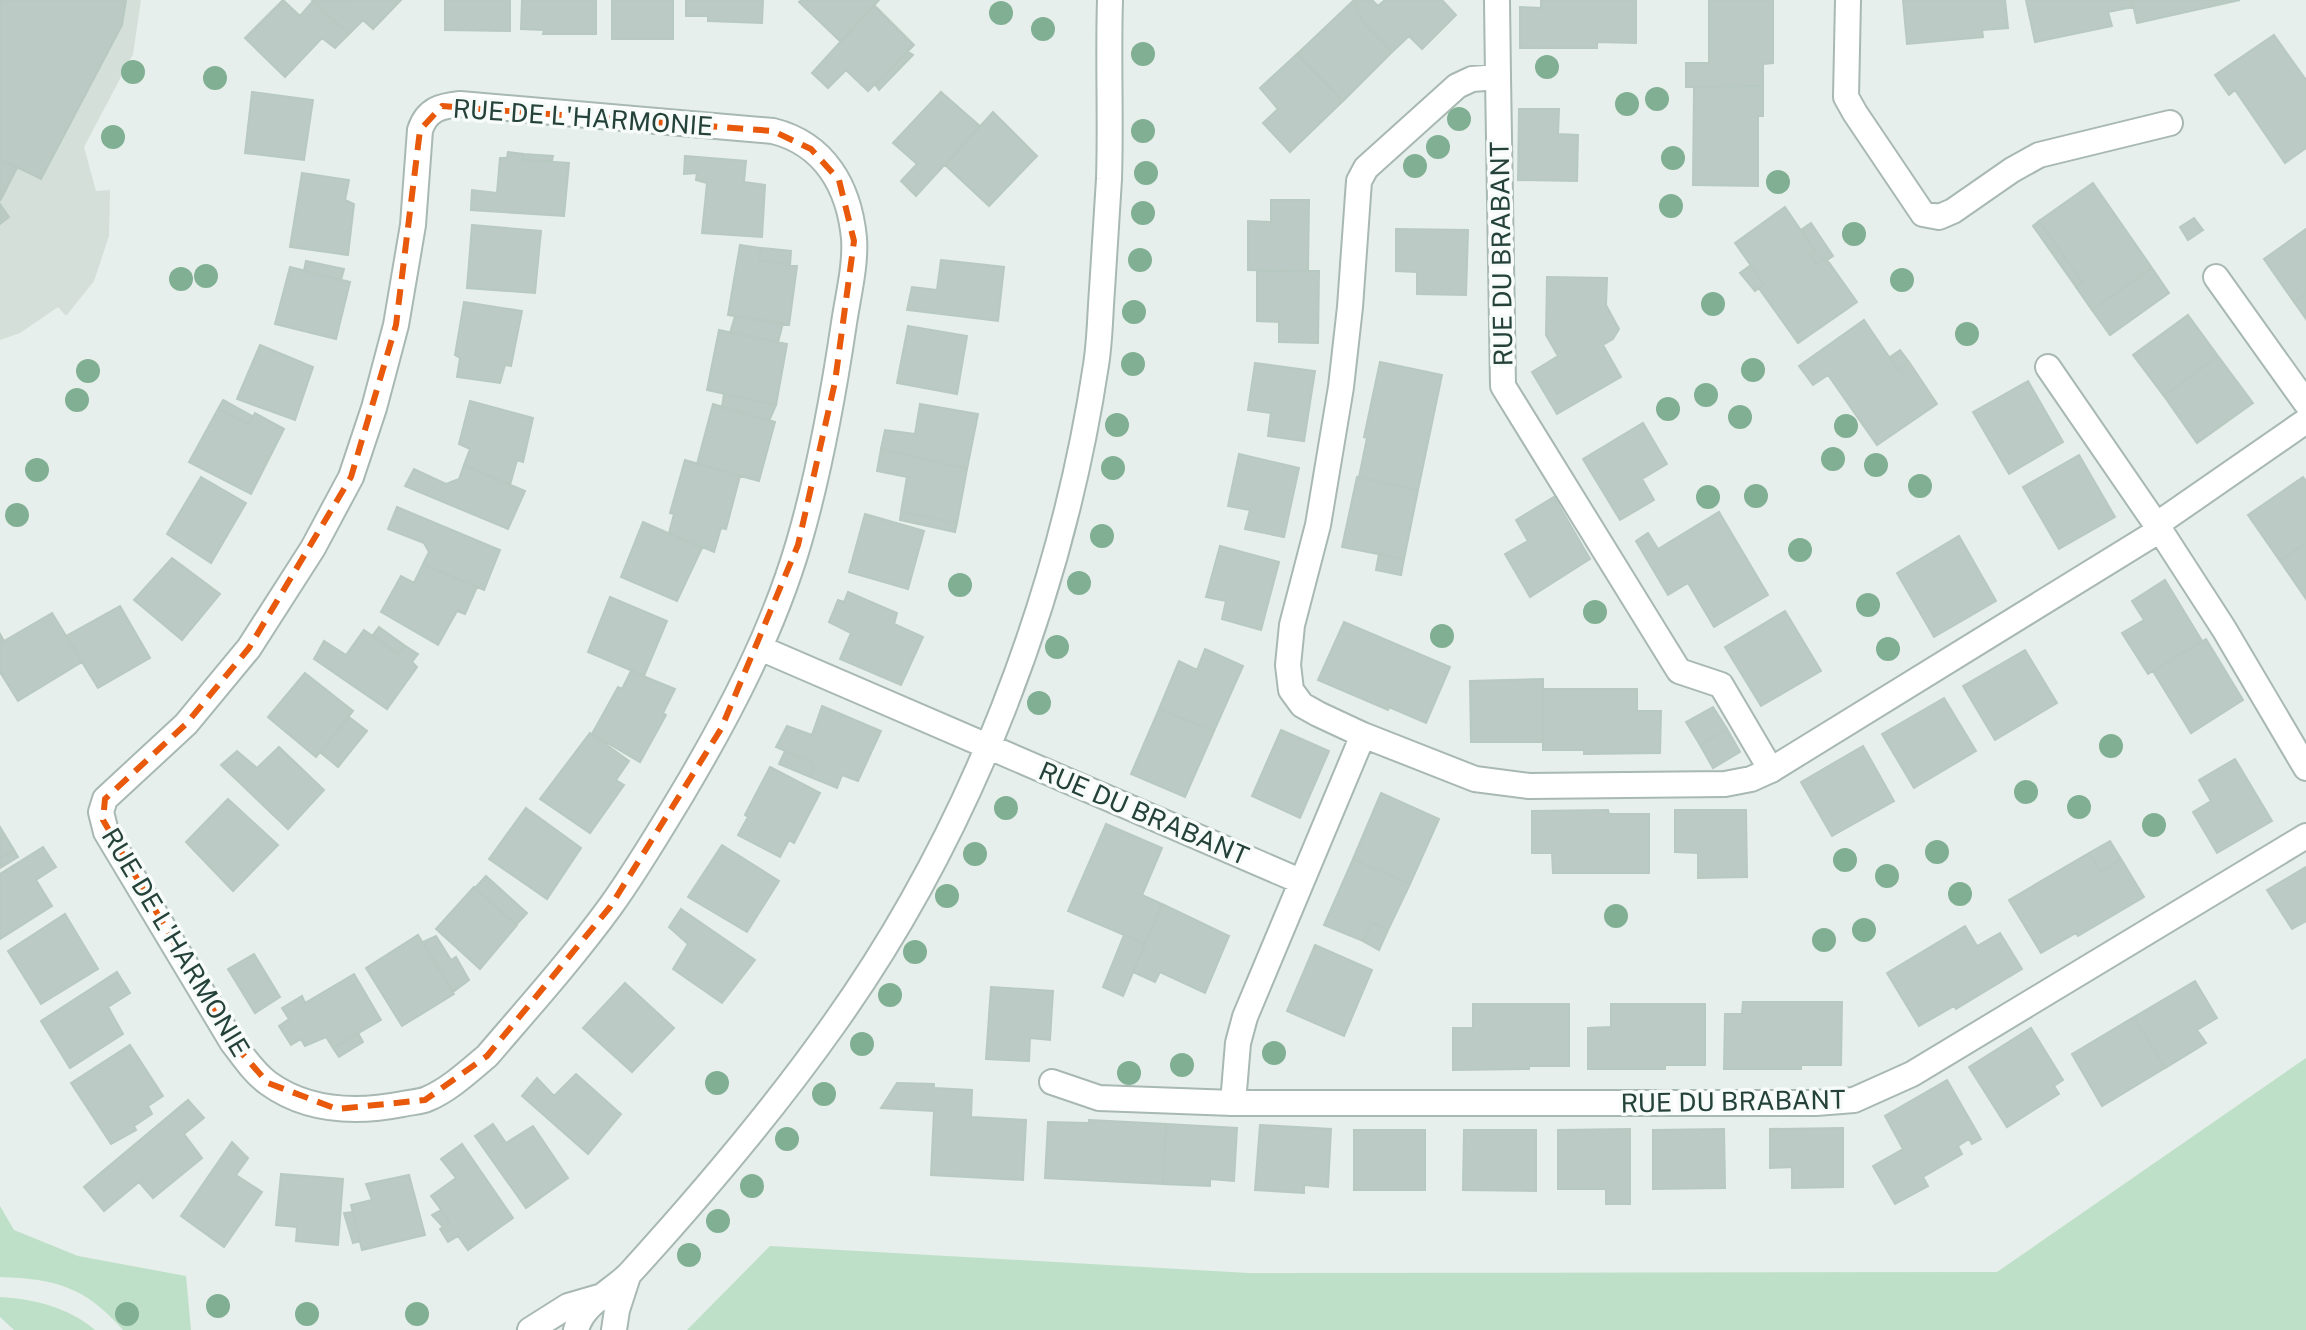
<svg xmlns="http://www.w3.org/2000/svg" width="2306" height="1330" viewBox="0 0 2306 1330" font-family="'Public Sans',sans-serif">
<style>
.built{fill:#d4dfda}
.green{fill:#bfe0c8}
.building{fill:#bbcac4;stroke:#b8c9c2;stroke-width:2}
.lines{fill:none;stroke-linecap:round;stroke-linejoin:round}
.lane-casing{stroke:#a8b8b2;stroke-width:28}
.street-casing{stroke:#a8b8b2;stroke-width:28}
.lane{stroke:#fff;stroke-width:24}
.street{stroke:#fff;stroke-width:24}
.tree{fill:#80af93}
.marked{fill:none;stroke:#e8590c;stroke-width:6;stroke-dasharray:16 10;stroke-linejoin:round}
.labels{text-anchor:middle;dominant-baseline:central;stroke-width:7;stroke-linejoin:round;paint-order:stroke}
.street-label{font-size:26px;fill:#24423a;stroke:#f7fbf9}
</style>
<rect width="100%" height="100%" fill="#e6efeb"/>
<path class="built" d="M0 0H141L133 54 84 147 96 191 110 190 109 236 94 281 66 316 58 307 20 333 0 340Z"/>
<path class="green" d="M2306 1058V1330H687L770 1246 1249 1273 1997 1272Z
M0 1206 14 1230 78 1256 186 1276 191 1330H123C85 1287 57 1279 0 1277Z
M0 1297C34 1299 68 1307 95 1330H14L0 1317Z"/>
<path class="building" d="M0 0H126L122 25 41 179 0 159Z
M283 0 300 16 313 1 349 34 335 48 322 38 285 77 245 38Z
M401 0 373 29 363 20 349 34 313 1Z
M445 0H510V31L445 30Z
M522 0H596V34H543L544 30 521 29Z
M612 0H673V39H612Z
M686 0H763L762 23 708 21V16H686Z
M802 0H879L841 42 799 2Z
M1354 0 1363 22 1392 52 1343 101 1297 54Z
M1354 0H1372L1378 6 1385 0H1442L1456 15 1422 49 1409 36 1392 52 1363 22Z
M1541 0H1636V43L1597 42V48H1520V7L1541 8Z
M1709 0H1773V63L1763 64V86L1686 87V63H1709Z
M1903 0H2005L2008 28 1982 30 1983 37 1907 44Z
M2026 0H2132L2133 7 2108 12 2112 26 2035 42Z
M2132 0H2240L2137 23Z
M874 5 914 45 868 91 846 70 828 88 812 73Z
M2274 35 2306 80V148L2285 163 2235 90 2229 95 2215 75Z
M907 51 913 55 879 90 875 84Z
M1297 54 1343 101 1290 152 1263 123 1278 109 1260 88Z
M1763 86V116H1758V186L1693 185 1694 87Z
M252 92 313 100 304 160 245 153Z
M941 92 980 126 916 196 901 181 917 164 893 143Z
M1519 109H1559L1558 134 1578 135 1577 181 1518 180Z
M993 112 1037 156 989 206 945 165Z
M508 152 523 154V160L569 163 564 216 471 210 472 190 497 193 500 158H507Z
M523 154 553 156 552 161 523 160Z
M685 156 746 161 744 182 765 185 762 237 702 233 707 183 696 180 697 173 684 174Z
M0 159 17 168 0 201Z
M302 173 349 180 345 200 354 204 348 255 290 247Z
M2093 183 2152 268 2092 310 2076 287 2083 283 2039 221Z
M1271 200H1309L1308 271 1248 270V221L1271 222Z
M0 204 9 217 0 224Z
M1785 207 1815 251 1810 255 1816 264 1825 257 1857 302 1798 343 1758 287 1764 284 1735 243Z
M2194 218 2203 230 2188 240 2180 227Z
M2039 221 2083 283 2076 287 2033 226Z
M1811 223 1833 256 1827 260 1825 257 1816 264 1810 255 1815 251 1801 230Z
M472 225 541 231 535 293 467 288Z
M1396 229 1468 230 1466 295 1417 294V272L1396 271Z
M2306 229V293L2294 302 2264 259Z
M740 245 761 248 759 260 797 266 789 325 728 315Z
M761 248 791 251 790 265 759 260Z
M941 260 1004 267 998 321 907 310 912 287 937 290Z
M306 261 344 269 341 280 304 271Z
M1751 265 1764 284 1755 291 1740 273Z
M290 267 350 282 336 339 275 324Z
M2152 268 2169 293 2110 335 2092 310Z
M1257 271H1319L1318 343 1279 342V322L1257 321Z
M1547 277 1607 278 1606 305 1619 329 1613 339 1603 345 1621 377 1557 414 1532 372 1558 356 1546 335Z
M2306 293V319L2294 302Z
M464 302 522 311 511 366 505 365 500 383 457 377 460 358 455 355Z
M2188 315 2218 356 2164 396 2133 355Z
M735 316 783 323 778 342 730 333Z
M1864 320 1898 370 1909 362 1937 404 1877 445 1828 375 1813 385 1799 366Z
M908 326 967 336 957 394 897 383Z
M719 330 787 344 776 405 707 390Z
M260 345 313 367 295 420 237 399Z
M1900 350 1909 362 1898 370 1890 357Z
M2218 356 2253 403 2197 443 2164 396Z
M1380 362 1442 375 1418 490 1359 477 1367 438 1364 437Z
M1255 363 1315 371 1304 441 1268 436 1271 413 1248 410Z
M2028 381 2063 442 2009 474 1973 412Z
M724 394 776 405 769 421 722 407Z
M223 400 252 416 249 424 218 409Z
M470 401 533 418 523 462 517 460 510 485 464 465 470 449 459 444Z
M713 404 775 422 759 481 697 464Z
M920 404 978 414 967 469 881 449 885 430 915 434Z
M218 409 249 424 255 413 284 429 251 494 189 462Z
M1643 423 1667 464 1642 479 1654 500 1620 520 1583 459Z
M881 449 967 469 957 523 901 512 907 477 877 471Z
M1239 454 1299 468 1284 537 1245 529 1250 510 1228 506Z
M2079 455 2115 517 2059 549 2023 487Z
M685 460 740 476 726 529 721 528 714 552 669 533 674 514 670 513Z
M464 465 525 491 508 529 405 486 414 469 446 484 459 479Z
M201 477 246 503 211 563 167 534Z
M1357 477 1418 490 1404 559 1342 547Z
M2303 477 2306 481V543L2280 561 2248 515Z
M1554 497 1590 559 1530 597 1505 554 1528 541 1516 520Z
M397 507 500 550 484 590 423 564 429 552 424 543 388 529Z
M901 512 957 523 955 532 900 520Z
M1719 512 1768 595 1714 627 1688 583 1668 595 1636 541 1648 533 1658 549Z
M865 514 924 531 908 589 849 572Z
M643 522 702 548 677 601 621 577Z
M1959 536 1996 601 1934 637 1897 573Z
M2306 543V599L2280 561Z
M1220 546 1279 562 1261 630 1222 619 1226 601 1206 597Z
M1379 554 1404 559 1401 575 1376 570Z
M172 558 220 594 182 640 134 600Z
M423 564 477 587 465 614 457 611 438 645 381 612 401 576 414 583Z
M2165 580 2202 641 2148 674 2122 633 2144 620 2132 601Z
M848 592 897 613 894 624 923 637 901 685 840 659 851 633 829 622 838 600 844 602Z
M610 597 667 621 644 676 588 652Z
M120 606 150 658 98 688 66 636Z
M1785 611 1821 671 1761 706 1725 647Z
M52 613 82 662 18 701 0 672V634L4 641Z
M1344 622 1450 667 1426 723 1389 707 1388 710 1318 680Z
M379 627 404 645 398 654 373 635Z
M364 630 398 654 404 645 418 654 412 662 417 667 387 709 314 659 324 641 346 655Z
M2206 639 2243 700 2191 733 2153 671Z
M1205 649 1243 666 1214 731 1159 709 1179 661 1197 670Z
M2025 650 2057 703 1995 740 1963 686Z
M631 671 675 689 663 713 666 715 640 762 592 734 618 687 622 689Z
M305 673 353 711 316 757 268 717Z
M1543 679V742H1471L1470 681Z
M1543 689H1637V711H1661L1660 753 1584 754V750H1543Z
M1944 698 1976 751 1914 788 1882 734Z
M822 706 881 731 858 781 842 775 837 788 810 777 814 763 776 747 787 726 812 735Z
M1713 707 1727 729 1700 745 1686 722Z
M1159 709 1214 731 1185 797 1131 774Z
M349 717 367 731 338 767 320 752Z
M1727 729 1740 752 1713 768 1700 745Z
M1281 730 1329 751 1300 818 1252 796Z
M590 733 629 761 616 780 624 785 590 833 540 799Z
M1863 746 1894 801 1832 836 1801 782Z
M279 747 324 790 288 829 221 765 237 751 257 768Z
M785 751 814 763 810 777 779 764Z
M2235 759 2272 821 2217 853 2193 812 2211 801 2199 780Z
M770 767 820 793 794 843 789 840 780 857 738 835 748 817 745 815Z
M1381 793 1439 819 1410 884 1353 859Z
M228 799 278 845 233 891 186 842Z
M526 808 581 848 547 899 489 859Z
M1608 810 1609 814H1649V873H1553L1552 853H1532V811Z
M1675 810H1746L1747 877 1698 878V853L1675 852Z
M1106 824 1162 848 1142 895 1162 904 1145 944 1068 911Z
M0 827 14 850 0 858Z
M2110 841 2121 859 2101 872 2089 853Z
M722 845 779 881 747 932 688 897Z
M43 847 56 867 36 880 52 906 0 939V874Z
M14 850 18 857 0 868V858Z
M2089 853 2101 872 2121 859 2144 897 2078 936 2076 933 2041 953 2009 900Z
M1353 859 1410 884 1388 930 1372 923 1363 941 1324 925Z
M2306 867V921L2292 929 2267 890Z
M486 876 527 913 516 925 475 888Z
M474 887 517 925 480 969 436 929Z
M1162 904 1229 936 1205 993 1160 972 1155 982 1133 972Z
M681 909 755 960 722 1003 673 969 688 944 669 927Z
M65 914 98 969 41 1004 8 951Z
M1372 923 1388 930 1379 950 1363 941Z
M1965 926 1977 946 2000 933 2022 969 1956 1009 1954 1006 1919 1026 1887 973Z
M418 935 454 994 402 1026 366 968Z
M1124 935 1145 944 1123 996 1103 987Z
M436 936 451 960 456 957 469 980 453 992 423 942Z
M1315 945 1372 970 1344 1036 1287 1011Z
M254 954 280 997 255 1013 228 969Z
M117 972 130 993 108 1007 123 1034 70 1068 41 1021Z
M354 974 381 1020 333 1048 326 1037 305 1046 301 1039 291 1045 279 1026 289 1019 282 1008 302 996 305 1003Z
M2195 981 2217 1018 2197 1030 2206 1043 2165 1068 2134 1017Z
M625 983 674 1028 632 1072 583 1028Z
M991 987 1053 991 1050 1040 1030 1038 1029 1061 986 1059Z
M1743 1002H1842L1841 1065H1801V1069H1724L1725 1014H1742Z
M1473 1004H1569V1066H1529V1069L1453 1070V1028H1473Z
M1611 1004H1705V1065H1665V1069H1588V1028L1611 1027Z
M2134 1017 2165 1068 2102 1106 2072 1054Z
M2031 1028 2063 1080 2054 1086 2059 1094 2007 1127 1969 1067Z
M358 1033 363 1042 339 1057 333 1048Z
M130 1045 163 1096 148 1106 152 1114 134 1126 136 1130 111 1144 71 1083Z
M576 1074 621 1114 588 1154 522 1096 537 1078 554 1096Z
M1947 1080 1981 1139 1972 1144 1969 1139 1958 1146 1962 1154 1923 1177 1928 1186 1895 1204 1873 1166 1903 1149 1885 1116Z
M897 1083 934 1084V1088L972 1090 971 1117 1026 1120 1023 1180 931 1175 934 1111 881 1108Z
M188 1100 204 1118 184 1134 202 1158 153 1198 139 1182 104 1211 84 1187Z
M1089 1120 1166 1124 1163 1184 1045 1178 1048 1122 1089 1123Z
M493 1124 506 1143 533 1126 568 1178 526 1208 475 1136Z
M1166 1124 1237 1128 1234 1181 1210 1179V1186L1163 1184Z
M1260 1125 1331 1129 1328 1187 1304 1185V1193L1255 1190Z
M1843 1128V1187L1792 1188V1167L1770 1168V1129Z
M1630 1129V1204H1606V1189H1558V1130Z
M1724 1129 1725 1188 1653 1189V1130Z
M1354 1130H1425V1190H1354Z
M1464 1130H1536V1191L1463 1190Z
M232 1142 248 1158 236 1175 262 1192 224 1247 181 1216Z
M462 1144 513 1218 468 1250 458 1236 448 1242 440 1229 450 1222 431 1196 456 1178 441 1159Z
M281 1174 343 1179 338 1245 296 1241 297 1227 276 1225Z
M409 1175 425 1235 362 1250 351 1205 372 1200 366 1184Z
M441 1210 450 1222 443 1227 432 1215Z
M352 1212 360 1241 353 1243 344 1213Z"/>
<g class="lines">
<g class="lane-casing">
<path id="lane" d="M1498 77 1503 386 1679 671 1721 685 1771 770
M1052 1082 1099 1098 1233 1103"/>
</g>
<g class="street-casing">
<path id="street" d="M1497 0 1498 77 1472 79 1457 86 1366 168 1359 181 1350 307 1341 387 1318 525 1292 625 1288 665 1291 690 1302 705 1318 714 1363 735 1475 779 1529 786 1725 784 1751 779 1771 770 2160 530
M1848 0 1846 97 1855 113 1923 214 1939 217 1953 211 2012 170 2039 155 2170 123
M460 104 773 131C825 144 849 187 854 238 856 265 848 296 844 323 833 397 820 470 799 542 773 631 729 715 682 794 659 832 636 871 610 907 572 959 529 1007 487 1056 469 1071 449 1090 427 1099 420 1102 411 1102 403 1104 357 1113 308 1112 268 1083 253 1072 243 1056 232 1042L106 832 101 812 105 799 186 724 249 648 313 548 351 477 374 408 396 325 413 225 420 130C427 109 441 106 460 104Z
M2216 277 2306 403
M2048 367 2160 530 2224 629 2306 768
M2156 525 2306 421
M760 648 1300 881
M1363 735 1245 1017 1238 1043 1233 1103H1816L1854 1100 1912 1074 2306 836
M530 1330 568 1306 599 1297
M576 1330C583 1302 613 1292 631 1272 701 1195 774 1109 834 1024 970 833 1061 597 1096 365 1100 340 1100 315 1102 290 1104 253 1107 216 1109 179 1111 119 1108 60 1110 0
M614 1330 617 1310 628 1276"/>
</g>
<use href="#lane" class="lane"/>
<use href="#street" class="street"/>
</g>
<g class="tree">
<circle cx="1001" cy="13" r="12"/>
<circle cx="1043" cy="29" r="12"/>
<circle cx="1143" cy="54" r="12"/>
<circle cx="1547" cy="67" r="12"/>
<circle cx="133" cy="72" r="12"/>
<circle cx="215" cy="78" r="12"/>
<circle cx="1657" cy="99" r="12"/>
<circle cx="1627" cy="104" r="12"/>
<circle cx="1459" cy="119" r="12"/>
<circle cx="1143" cy="131" r="12"/>
<circle cx="113" cy="137" r="12"/>
<circle cx="1438" cy="147" r="12"/>
<circle cx="1673" cy="158" r="12"/>
<circle cx="1415" cy="166" r="12"/>
<circle cx="1146" cy="173" r="12"/>
<circle cx="1778" cy="182" r="12"/>
<circle cx="1671" cy="206" r="12"/>
<circle cx="1143" cy="213" r="12"/>
<circle cx="1854" cy="234" r="12"/>
<circle cx="1140" cy="260" r="12"/>
<circle cx="206" cy="276" r="12"/>
<circle cx="181" cy="279" r="12"/>
<circle cx="1902" cy="280" r="12"/>
<circle cx="1713" cy="304" r="12"/>
<circle cx="1134" cy="312" r="12"/>
<circle cx="1967" cy="334" r="12"/>
<circle cx="1133" cy="364" r="12"/>
<circle cx="1753" cy="370" r="12"/>
<circle cx="88" cy="371" r="12"/>
<circle cx="1706" cy="395" r="12"/>
<circle cx="77" cy="400" r="12"/>
<circle cx="1668" cy="409" r="12"/>
<circle cx="1740" cy="417" r="12"/>
<circle cx="1117" cy="425" r="12"/>
<circle cx="1846" cy="426" r="12"/>
<circle cx="1833" cy="459" r="12"/>
<circle cx="1876" cy="465" r="12"/>
<circle cx="1113" cy="468" r="12"/>
<circle cx="37" cy="470" r="12"/>
<circle cx="1920" cy="486" r="12"/>
<circle cx="1756" cy="496" r="12"/>
<circle cx="1708" cy="497" r="12"/>
<circle cx="17" cy="515" r="12"/>
<circle cx="1102" cy="536" r="12"/>
<circle cx="1800" cy="550" r="12"/>
<circle cx="1079" cy="583" r="12"/>
<circle cx="960" cy="585" r="12"/>
<circle cx="1868" cy="605" r="12"/>
<circle cx="1595" cy="612" r="12"/>
<circle cx="1442" cy="636" r="12"/>
<circle cx="1057" cy="647" r="12"/>
<circle cx="1888" cy="649" r="12"/>
<circle cx="1039" cy="703" r="12"/>
<circle cx="2111" cy="746" r="12"/>
<circle cx="2026" cy="792" r="12"/>
<circle cx="2079" cy="807" r="12"/>
<circle cx="1006" cy="808" r="12"/>
<circle cx="2154" cy="825" r="12"/>
<circle cx="1937" cy="852" r="12"/>
<circle cx="975" cy="854" r="12"/>
<circle cx="1845" cy="860" r="12"/>
<circle cx="1887" cy="876" r="12"/>
<circle cx="1960" cy="894" r="12"/>
<circle cx="947" cy="896" r="12"/>
<circle cx="1616" cy="916" r="12"/>
<circle cx="1864" cy="930" r="12"/>
<circle cx="1824" cy="940" r="12"/>
<circle cx="915" cy="952" r="12"/>
<circle cx="890" cy="995" r="12"/>
<circle cx="862" cy="1044" r="12"/>
<circle cx="1274" cy="1053" r="12"/>
<circle cx="1182" cy="1065" r="12"/>
<circle cx="1129" cy="1073" r="12"/>
<circle cx="717" cy="1083" r="12"/>
<circle cx="824" cy="1094" r="12"/>
<circle cx="787" cy="1139" r="12"/>
<circle cx="752" cy="1186" r="12"/>
<circle cx="718" cy="1221" r="12"/>
<circle cx="689" cy="1255" r="12"/>
<circle cx="218" cy="1306" r="12"/>
<circle cx="127" cy="1314" r="12"/>
<circle cx="307" cy="1314" r="12"/>
<circle cx="417" cy="1314" r="12"/>
</g>
<path class="marked" d="M442 106 773 131 811 149 839 180 854 241 835 382 798 545 721 729 610 907 487 1056 425 1100 337 1109 268 1083 232 1042 103 820 105 799 186 724 249 648 351 477 396 325 420 130Z"/>
<g class="labels">
<g class="street-label">
<text transform="translate(583 117) rotate(4)">RUE DE L'HARMONIE</text>
<text transform="translate(1501 254) rotate(-91)">RUE DU BRABANT</text>
<text transform="translate(1144 813) rotate(23)">RUE DU BRABANT</text>
<text transform="translate(176 942) rotate(59)">RUE DE L'HARMONIE</text>
<text transform="translate(1733 1101) rotate(-1)">RUE DU BRABANT</text>
</g>
</g>
</svg>
